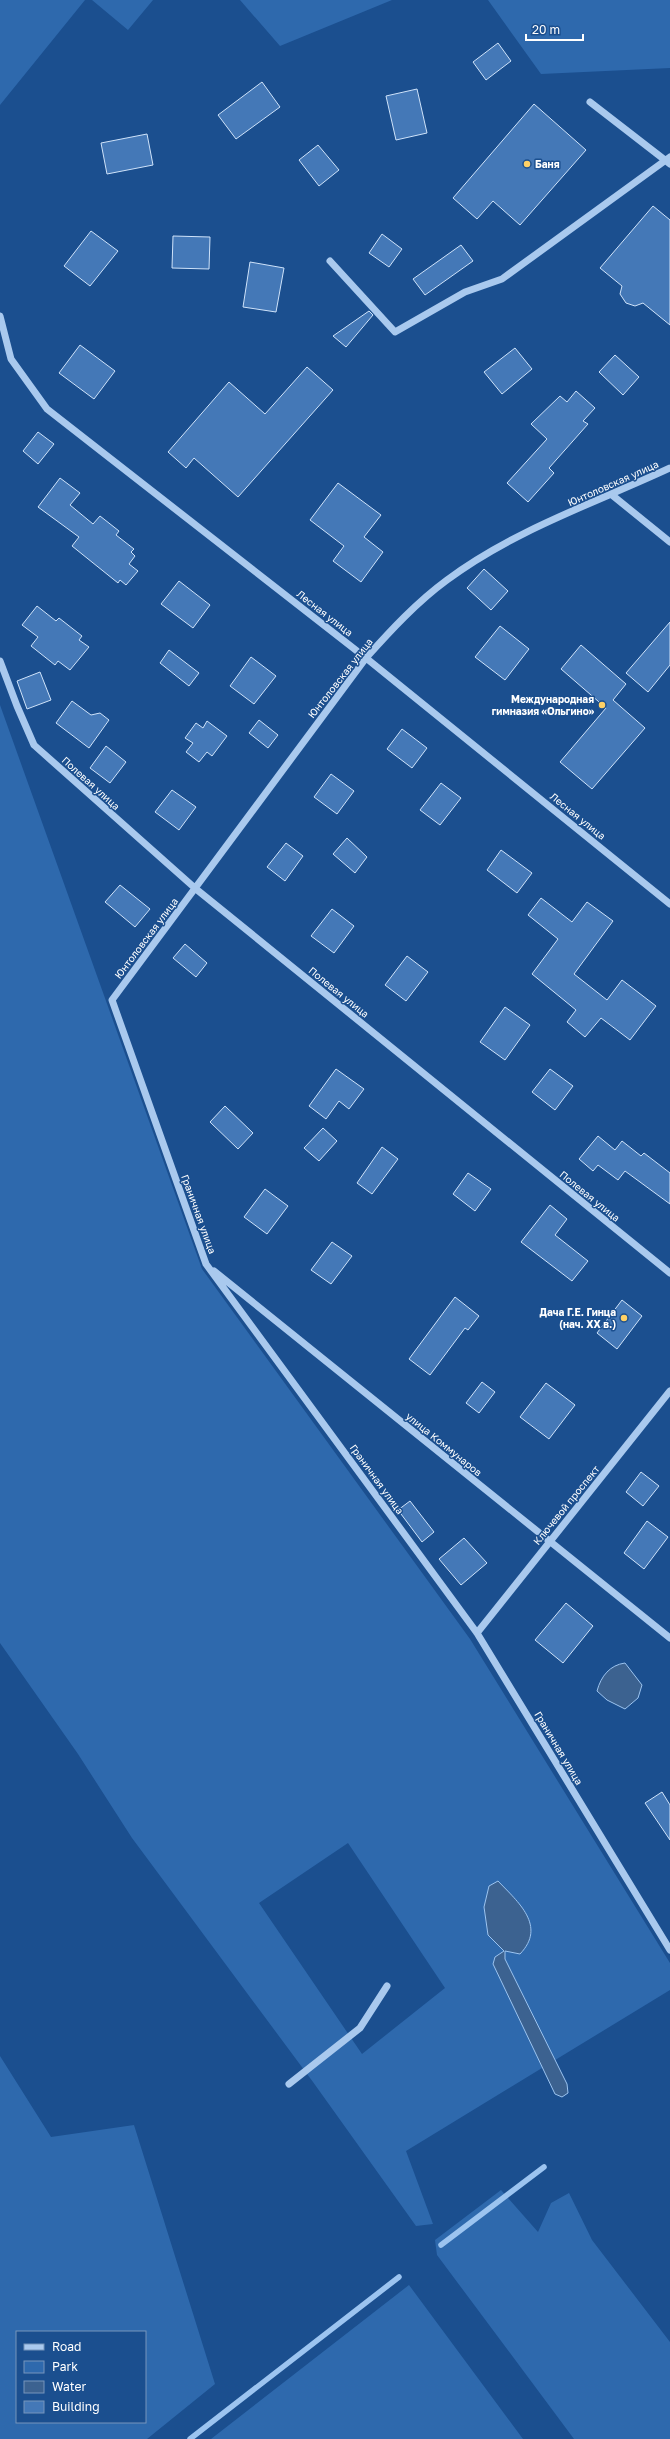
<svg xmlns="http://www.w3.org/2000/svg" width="670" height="2439" viewBox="0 0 670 2439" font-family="'Golos Text',sans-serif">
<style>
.green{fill:#2e69ad;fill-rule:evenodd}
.water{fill:#3c6290;stroke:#9cc4f0}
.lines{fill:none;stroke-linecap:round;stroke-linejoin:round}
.stream{stroke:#9cc4f0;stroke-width:5.5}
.building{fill:#4478b7;stroke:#cfe3fa}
.minor{stroke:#a9c9ee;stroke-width:7}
.poi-dot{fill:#ffd166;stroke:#1b4f8f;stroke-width:1.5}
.labels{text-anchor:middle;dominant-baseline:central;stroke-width:3;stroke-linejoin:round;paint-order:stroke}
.poi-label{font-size:10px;font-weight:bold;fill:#fff;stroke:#1b4f8f;text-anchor:end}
.street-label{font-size:10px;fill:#fff;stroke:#1b4f8f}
</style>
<rect width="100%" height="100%" fill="#1b4f8f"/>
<path class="green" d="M0 0H85L0 105Z
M92 0H153L128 30Z
M240 0H392L280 46Z
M488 0H670V68L541 74Z
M0 705 202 1269 470 1639 670 1963V1990L406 2151 433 2224 416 2226 313 2082 132 1838 78 1754 0 1643ZM348 1843 445 1988 362 2054 259 1903Z
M0 2056 51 2137 134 2125 215 2384 147 2439H0ZM17 2332H145V2422H17Z
M501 2190 538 2232 551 2203 569 2193 592 2240 670 2342V2439H574L437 2255 435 2240Z
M409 2285 523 2439H211Z"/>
<path class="water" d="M625 1663 642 1685 638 1698 625 1709 607 1700 597 1691C601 1676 610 1665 625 1663Z
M498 1881C518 1902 547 1926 520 1954L505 1951V1959L567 2084 568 2093 562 2097 555 2094 493 1964 495 1957 504 1951 488 1935 484 1907 489 1886Z"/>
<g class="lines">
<path class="stream" d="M441 2245 544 2167
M190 2439 399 2277"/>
</g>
<path class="building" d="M498 43 511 61 486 80 473 62Z
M262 82 280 107 236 139 218 115Z
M417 89 427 133 396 140 386 96Z
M534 104 586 150 520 225 493 201 477 219 453 198Z
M147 134 153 165 107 174 101 143Z
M318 145 339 170 319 186 299 160Z
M653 206 670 220V325L643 303 635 306 626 303 620 294 622 286 600 268Z
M91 231 118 251 90 286 64 266Z
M382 234 402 249 389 267 369 253Z
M173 236 210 237 209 269 172 268Z
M461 245 473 261 425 295 413 279Z
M250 262 284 268 276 312 243 307Z
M369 311 373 315 346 347 333 336Z
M80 345 115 371 94 399 59 373Z
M515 348 532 369 502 394 484 372Z
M615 355 639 377 623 395 599 372Z
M307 367 333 390 238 497 194 458 186 468 168 452 229 382 265 414Z
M576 391 595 408 583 421 588 424 549 468 554 473 528 502 507 483 547 439 531 424 560 396 567 402Z
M38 432 54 444 38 464 23 451Z
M60 478 80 493 70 505 93 524 100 516 119 531 116 535 134 549 131 552 135 556 129 564 138 571 126 585 120 580 118 583 72 546 79 537 38 507Z
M338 483 381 515 364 537 383 552 361 582 333 561 344 546 310 520Z
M484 569 508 591 491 610 467 588Z
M179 581 210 605 193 628 161 604Z
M37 606 56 621 59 618 82 636 79 640 89 647 70 670 58 661 55 665 31 646 38 637 22 625Z
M670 622V665L648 692 626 673Z
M500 626 529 649 505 680 475 657Z
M581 645 626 684 613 700 645 728 592 789 560 762 606 708 561 669Z
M169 650 199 673 189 686 160 663Z
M251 657 276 676 254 704 230 686Z
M40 672 51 700 27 709 17 681Z
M72 701 91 715 100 713 109 720 89 748 56 723Z
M259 720 278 735 268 748 249 733Z
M207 721 227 736 212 756 207 752 199 762 186 752 193 743 185 738 196 723 203 728Z
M402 729 427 748 412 768 387 749Z
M106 746 126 762 110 783 90 768Z
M331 774 354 791 337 814 314 797Z
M441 783 461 798 440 825 420 810Z
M172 790 196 807 179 830 155 812Z
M347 838 367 857 355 873 333 854Z
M286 843 303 856 285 881 267 867Z
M501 850 532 873 517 893 487 870Z
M120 885 150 909 135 927 105 902Z
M541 898 572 922 587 902 613 921 574 974 607 1000 622 980 656 1006 630 1040 601 1018 585 1037 567 1022 576 1010 532 974 558 939 528 915Z
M332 909 354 926 334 953 311 936Z
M185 944 207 963 196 977 173 958Z
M407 956 428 972 406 1001 385 985Z
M505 1007 530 1025 505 1060 480 1042Z
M336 1069 364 1089 349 1109 339 1101 326 1119 309 1106Z
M550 1069 573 1086 555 1110 532 1092Z
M225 1106 253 1133 238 1149 210 1122Z
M323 1128 337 1141 319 1161 304 1148Z
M598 1136 615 1150 622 1141 641 1156 644 1153 670 1173V1204L625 1171 618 1180 598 1165 593 1171 579 1159Z
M382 1147 398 1159 372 1194 357 1183Z
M468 1173 491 1189 475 1211 453 1194Z
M265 1189 288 1206 267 1234 244 1217Z
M550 1205 567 1219 555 1235 588 1261 572 1281 521 1242Z
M332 1242 352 1256 331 1284 311 1270Z
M455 1297 479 1316 468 1330 465 1328 430 1375 409 1359Z
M622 1300 642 1316 617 1349 597 1333Z
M482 1382 495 1392 479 1413 466 1403Z
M546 1383 575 1405 549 1439 520 1417Z
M641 1472 659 1486 643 1506 626 1492Z
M410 1501 434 1532 422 1542 398 1510Z
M647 1521 668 1537 644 1569 624 1553Z
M464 1538 487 1563 461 1585 439 1559Z
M566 1603 593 1626 563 1663 535 1640Z
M662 1792 670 1805V1840L645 1803Z"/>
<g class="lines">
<path class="minor" d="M590 102 670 164
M330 261 395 332 465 292 502 279 670 157
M0 316 11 359 47 409 366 658 670 904
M670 468C595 503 514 530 447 580 417 602 391 630 366 658L112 1000 206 1264 477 1633 670 1950
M612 495 670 542
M0 661 17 706 34 745 196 889 670 1273
M214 1271 670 1638
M477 1633 670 1391
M289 2084 360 2028 387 1986"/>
</g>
<g class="poi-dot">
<circle cx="527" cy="164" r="4"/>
<circle cx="602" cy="705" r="4"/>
<circle cx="624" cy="1318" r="4"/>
</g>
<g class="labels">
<g class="poi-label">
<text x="535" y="164" text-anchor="start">Баня</text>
<text x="594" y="699">Международная<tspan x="594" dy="12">гимназия «Ольгино»</tspan></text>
<text x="616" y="1312">Дача Г.Е. Гинца<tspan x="616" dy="12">(нач. XX в.)</tspan></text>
</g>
<g class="street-label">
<text transform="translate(613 483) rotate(-24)">Юнтоловская улица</text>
<text transform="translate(325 613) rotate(38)">Лесная улица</text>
<text transform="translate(340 678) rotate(-52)">Юнтоловская улица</text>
<text transform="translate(91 783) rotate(42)">Полевая улица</text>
<text transform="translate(578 816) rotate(39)">Лесная улица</text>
<text transform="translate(146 938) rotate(-53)">Юнтоловская улица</text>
<text transform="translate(339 992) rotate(39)">Полевая улица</text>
<text transform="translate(590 1196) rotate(39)">Полевая улица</text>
<text transform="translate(199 1214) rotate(70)">Граничная улица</text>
<text transform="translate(444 1444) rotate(39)">улица Коммунаров</text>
<text transform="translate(377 1479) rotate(54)">Граничная улица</text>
<text transform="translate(566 1505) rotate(-51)">Ключевой проспект</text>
<text transform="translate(559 1748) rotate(59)">Граничная улица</text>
</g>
</g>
<rect x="16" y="2331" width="130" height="92" fill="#1b4f8f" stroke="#7695bc"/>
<rect x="24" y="2344" width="20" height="6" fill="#a9c9ee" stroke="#7695bc"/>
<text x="52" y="2351" font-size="12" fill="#ffffff">Road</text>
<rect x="24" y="2361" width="20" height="12" fill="#2e69ad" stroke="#7695bc"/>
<text x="52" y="2371" font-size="12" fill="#ffffff">Park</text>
<rect x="24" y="2381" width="20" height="12" fill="#3c6290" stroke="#7695bc"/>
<text x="52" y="2391" font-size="12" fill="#ffffff">Water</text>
<rect x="24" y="2401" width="20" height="12" fill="#4478b7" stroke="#7695bc"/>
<text x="52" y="2411" font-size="12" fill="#ffffff">Building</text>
<path d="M526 34v6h57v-6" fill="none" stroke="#ffffff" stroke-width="2"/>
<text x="532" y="34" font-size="12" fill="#ffffff" stroke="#1b4f8f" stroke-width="3" paint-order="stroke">20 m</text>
</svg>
